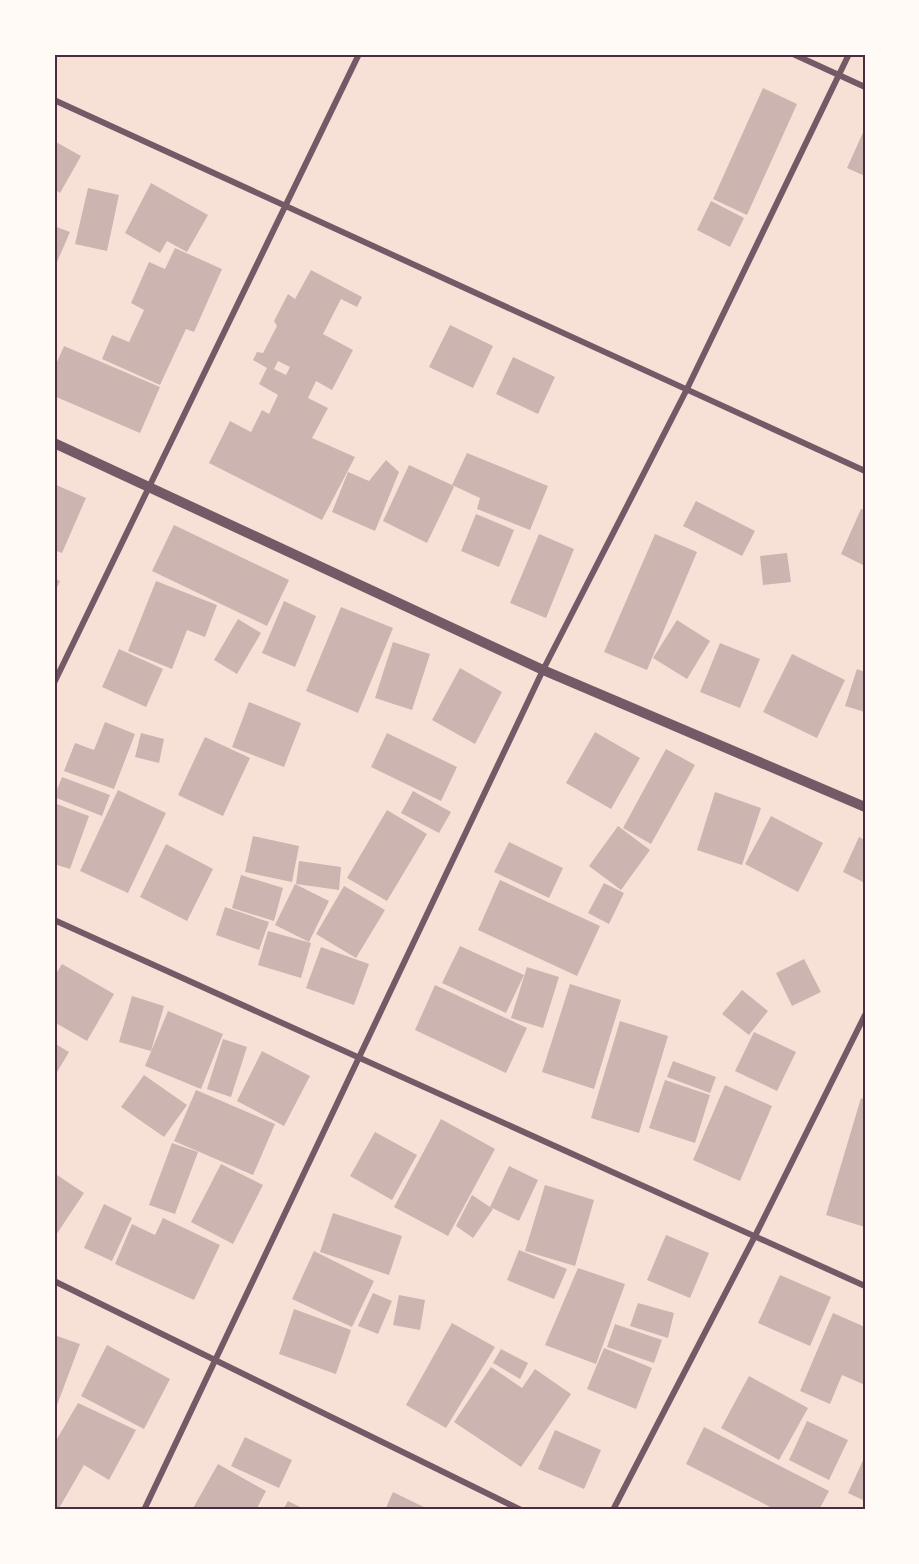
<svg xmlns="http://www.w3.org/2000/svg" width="919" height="1564" viewBox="0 0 919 1564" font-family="'Varela Round',sans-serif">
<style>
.building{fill:#ccb4b1;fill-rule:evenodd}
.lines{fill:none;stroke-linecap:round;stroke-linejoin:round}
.minor{stroke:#755966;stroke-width:6}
.tertiary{stroke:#755966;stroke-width:10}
.neatline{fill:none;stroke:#4a2c40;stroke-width:2}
</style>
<rect width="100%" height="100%" fill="#f7e1d7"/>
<path class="building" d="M763 88 797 104 747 215 713 199Z
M865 128V176L847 168Z
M54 141 81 156 60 193 54 189Z
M151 183 208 215 187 252 167 241 160 253 125 233Z
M88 188 119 195 107 251 75 244Z
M711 201 744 218 730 247 697 230Z
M54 226 70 232 57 262 54 261Z
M175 248 222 269 194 332 186 329 160 385 102 359 112 335 129 342 144 310 131 303 149 262 165 269Z
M311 270 362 297 357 307 341 299 323 334 353 350 332 390 316 381 308 398 328 408 312 438 355 457 322 520 209 463 230 421 251 432 262 410 269 414 278 395 259 384 267 368 253 360 257 352 263 353 277 326 274 321 288 294 295 299ZM278 361 290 367 286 375 274 369Z
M450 325 493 346 473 388 429 367Z
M64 346 160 387 140 433 54 396V369Z
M513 357 555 377 538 414 496 394Z
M467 453 548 486 530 530 477 509 480 498 452 485 454 487 427 543 383 521 409 465 452 485Z
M386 460 399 472 375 531 332 512 348 472 369 481Z
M54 484 86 498 62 553 54 550Z
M696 501 755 531 742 556 683 526Z
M861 509 865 510V566L841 554Z
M476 514 514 530 499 567 461 551Z
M174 525 289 580 267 626 152 571Z
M539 534 574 549 546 618 510 603Z
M655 534 697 552 647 670 604 652Z
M787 553 791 582 763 585 760 556Z
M54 578 60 581 54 594Z
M156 581 217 605 205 637 187 630 172 669 128 651Z
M284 601 316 616 295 667 262 653Z
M341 607 393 628 358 713 306 691Z
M238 619 261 633 237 674 214 660Z
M677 620 710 641 687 679 653 658Z
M393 642 430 654 412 710 375 698Z
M720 643 760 659 740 708 700 692Z
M119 649 163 669 146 707 102 687Z
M792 654 845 680 817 738 763 712Z
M460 668 502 692 475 744 432 720Z
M857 669 865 672V712L845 706Z
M249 702 301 723 284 767 232 747Z
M105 722 135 734 114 789 64 771 75 743 94 750Z
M595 732 640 758 611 809 566 783Z
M141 733 164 739 159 763 135 757Z
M387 733 457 767 441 801 371 767Z
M205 737 250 758 223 816 178 795Z
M666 749 695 765 651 844 623 828Z
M62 777 110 795 102 816 54 797Z
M118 790 166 813 128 893 80 871Z
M413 791 451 812 439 833 401 813Z
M715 792 761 808 742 865 697 850Z
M54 803 89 816 70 869 54 864Z
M387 810 427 834 387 901 347 878Z
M771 816 823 843 798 892 745 864Z
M618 826 650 850 621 890 589 866Z
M253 836 299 846 292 882 245 872Z
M859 837 865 840V883L843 872Z
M509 842 563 868 549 898 494 872Z
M166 844 213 869 187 921 140 897Z
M299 861 341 867 339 890 296 884Z
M241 875 283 888 274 921 232 908Z
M500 880 600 926 577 976 478 930Z
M604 883 624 893 609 924 588 913Z
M295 884 329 901 309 942 275 925Z
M344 886 385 910 356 958 316 934Z
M225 907 269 922 259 950 216 935Z
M268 931 311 943 301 978 258 965Z
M460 946 524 975 506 1013 442 983Z
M321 947 369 964 354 1005 306 988Z
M804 959 821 992 792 1006 776 973Z
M62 964 114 994 87 1041 54 1022V977Z
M527 967 559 977 543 1028 511 1018Z
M570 984 621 1000 594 1089 542 1072Z
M435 985 527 1028 506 1073 415 1030Z
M742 990 768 1011 749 1035 722 1014Z
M132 996 164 1006 151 1051 119 1042Z
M168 1011 223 1034 201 1089 145 1066Z
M620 1021 668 1036 639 1133 591 1118Z
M754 1032 796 1052 777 1091 735 1071Z
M223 1039 247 1047 231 1097 207 1089Z
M54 1043 69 1052 57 1072 54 1070Z
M262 1051 310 1076 284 1126 237 1101Z
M673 1061 716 1077 710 1093 667 1077Z
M144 1075 187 1105 164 1137 121 1107Z
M665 1080 710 1095 695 1143 649 1128Z
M725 1085 772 1106 740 1181 693 1160Z
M196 1090 275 1124 253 1175 174 1141Z
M861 1098 865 1100V1227L826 1215Z
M441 1119 495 1149 448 1236 394 1207Z
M375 1132 417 1155 392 1200 350 1176Z
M172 1143 198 1152 175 1214 149 1205Z
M221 1164 263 1185 233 1244 191 1222Z
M509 1166 538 1180 519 1221 490 1207Z
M54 1173 84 1193 54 1238Z
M545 1185 594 1200 575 1266 525 1251Z
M472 1195 493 1209 473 1238 456 1226Z
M104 1204 132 1218 112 1261 84 1248Z
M333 1213 402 1236 389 1275 320 1252Z
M163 1218 220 1245 194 1300 115 1264 132 1224 155 1235Z
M666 1235 709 1253 690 1298 647 1280Z
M519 1250 567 1269 554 1299 507 1280Z
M314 1251 374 1281 352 1327 292 1299Z
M578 1268 625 1284 596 1364 545 1345Z
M780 1275 831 1297 810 1346 758 1323Z
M373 1293 392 1301 378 1334 358 1326Z
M399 1295 425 1300 420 1330 393 1325Z
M638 1303 674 1313 668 1338 630 1326Z
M294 1309 351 1330 336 1374 279 1354Z
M833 1313 865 1327V1385L842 1375 830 1404 800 1391Z
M452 1323 495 1347 446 1428 406 1405Z
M615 1324 662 1340 654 1363 607 1347Z
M54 1335 80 1344 54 1413Z
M107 1345 170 1379 144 1429 81 1396Z
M604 1348 652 1368 636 1409 587 1389Z
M501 1349 528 1363 520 1379 493 1363Z
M491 1367 522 1388 535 1369 571 1394 521 1467 454 1422Z
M749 1376 808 1408 779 1460 721 1428Z
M78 1403 136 1430 109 1480 84 1465 58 1510H54V1444Z
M807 1421 848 1440 829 1480 789 1460Z
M704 1427 829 1491 819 1510H776L686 1464Z
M555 1430 601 1450 584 1489 538 1469Z
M245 1437 292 1460 279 1488 231 1466Z
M865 1456V1501L848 1493Z
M218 1464 266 1491 256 1510H192Z
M393 1492 430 1510H385Z
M288 1501 306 1510H283Z"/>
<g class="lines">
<path class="minor" d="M793 54 865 87
M54 100 865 471
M54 683 359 54
M54 920 865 1286
M54 1281 521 1510
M144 1510 543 670 686 391 849 54
M613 1510 756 1234 865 1015"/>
<path class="tertiary" d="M54 443 543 670 865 807"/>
</g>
<rect width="919" height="1564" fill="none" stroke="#fffaf5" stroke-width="111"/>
<rect x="56" y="56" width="808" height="1452" class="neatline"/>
</svg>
